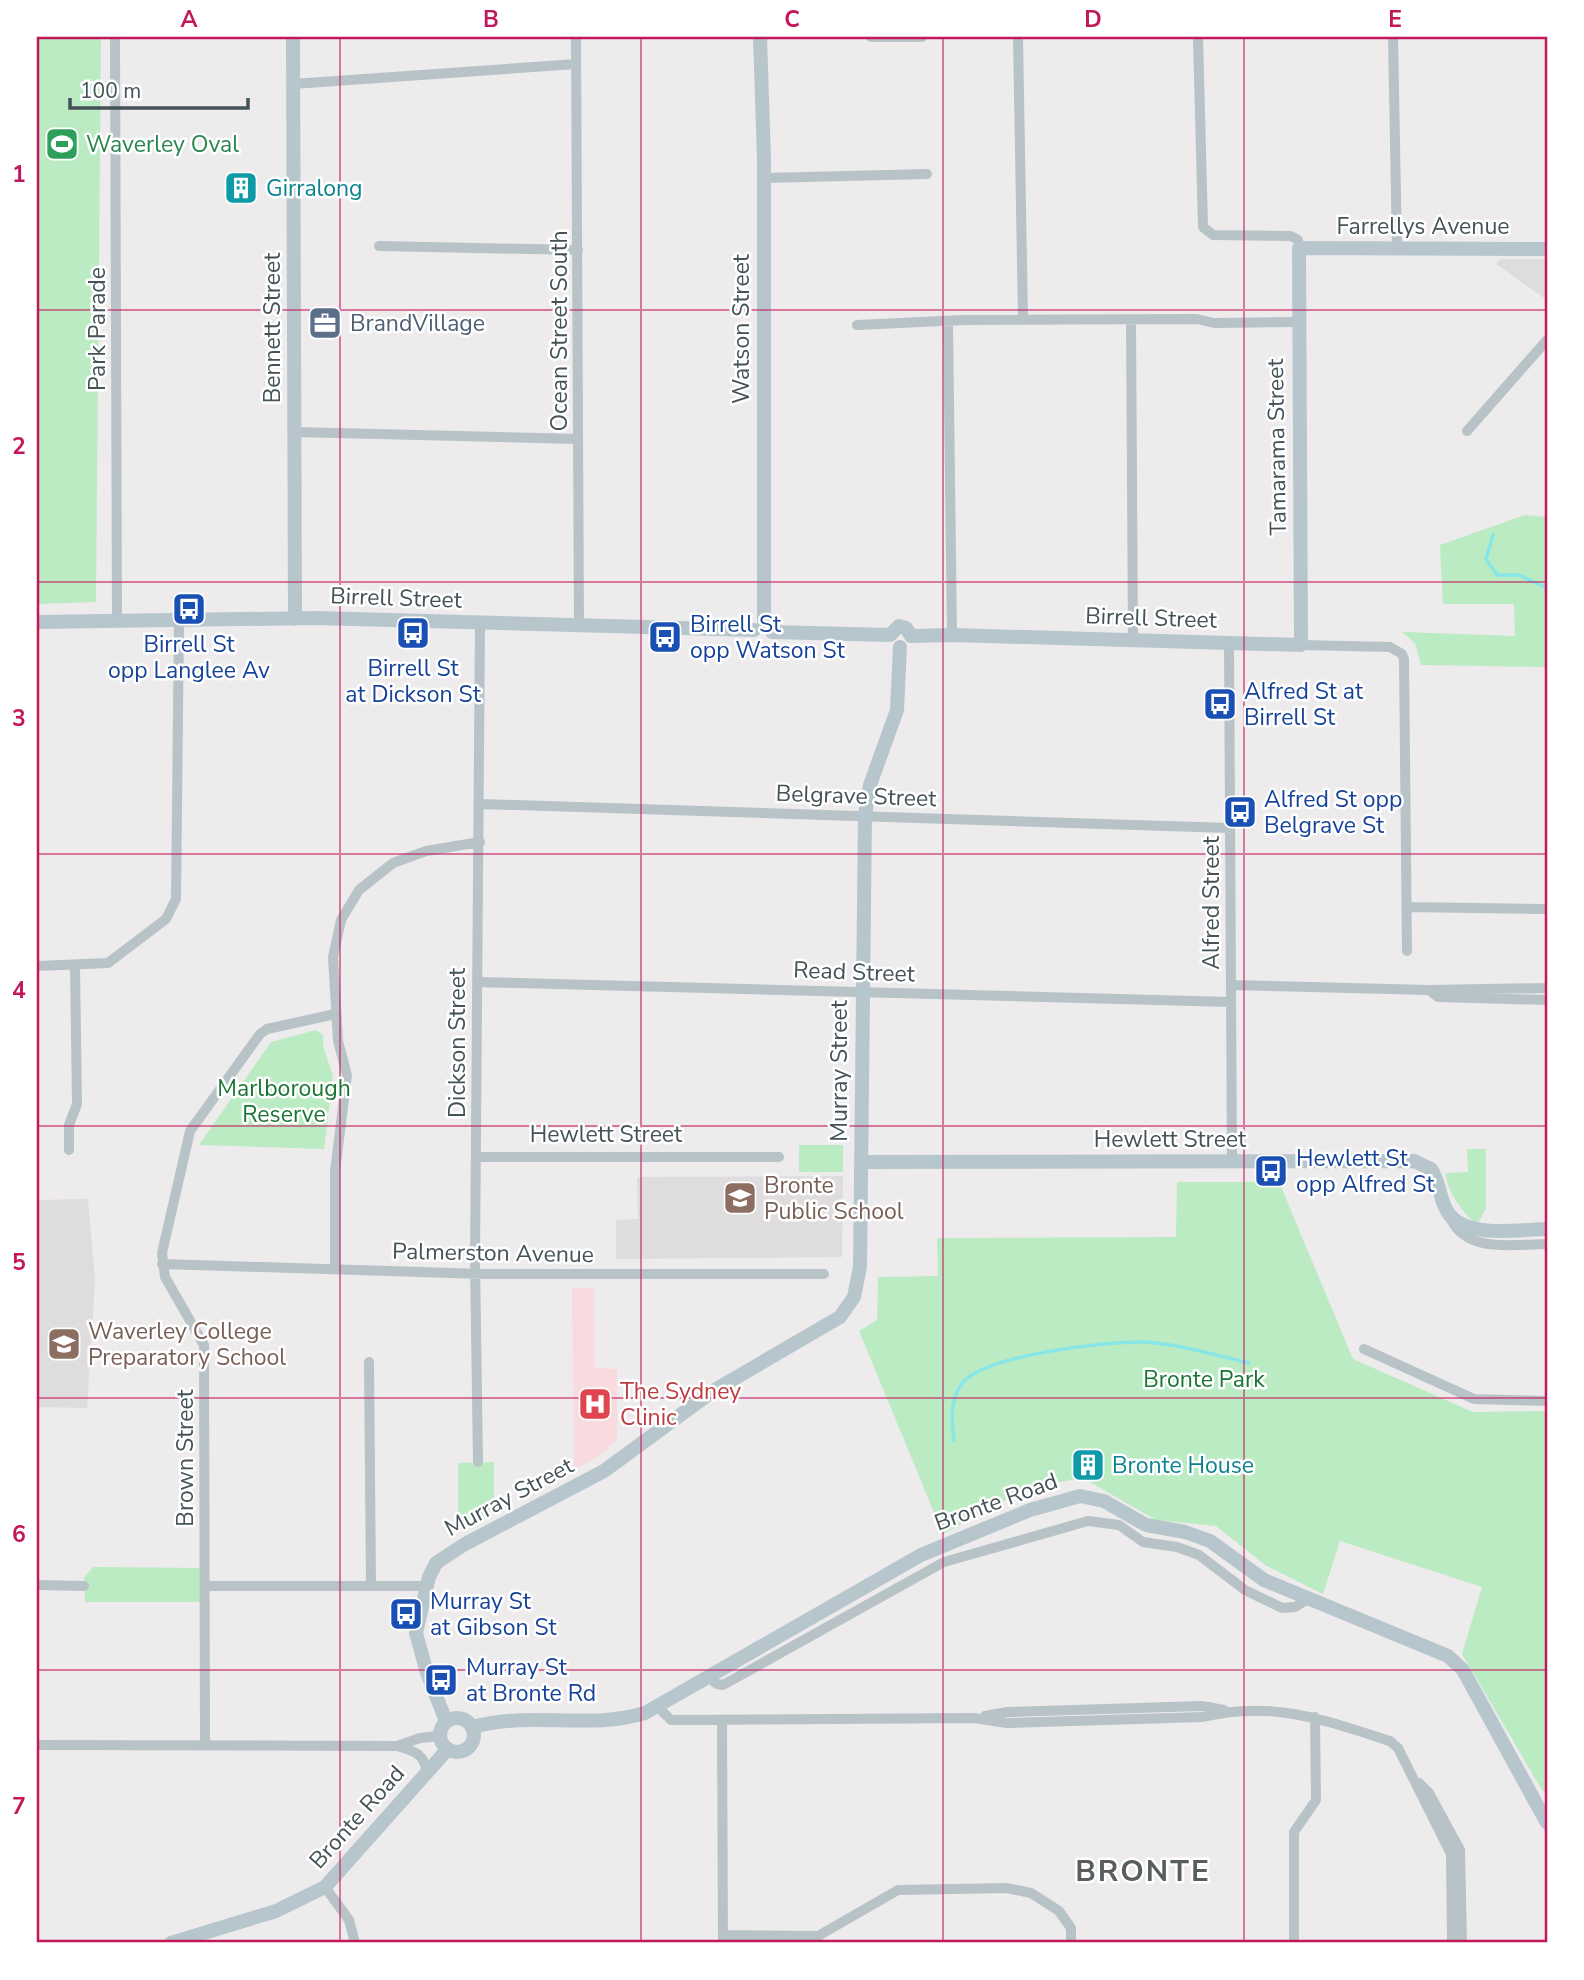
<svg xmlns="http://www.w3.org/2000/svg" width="1584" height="1980" font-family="'Nunito Sans',sans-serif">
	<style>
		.education { fill: #dfdcdd }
		.medical { fill: #f9dade }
		.green { fill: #baebc3 }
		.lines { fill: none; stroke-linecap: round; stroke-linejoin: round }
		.stream { stroke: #89e6e6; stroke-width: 3.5 }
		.street { stroke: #b7c3c7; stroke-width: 10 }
		.secondary { stroke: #b7c6cc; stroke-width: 14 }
		.grid { fill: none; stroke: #c2185b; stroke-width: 2; stroke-opacity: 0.55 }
		.labels { text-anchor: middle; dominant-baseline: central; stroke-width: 5; stroke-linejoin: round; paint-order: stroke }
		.leisure-label { font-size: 23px; fill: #27864d; stroke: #fff; text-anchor: start }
		.culture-label { font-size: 23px; fill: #0d838f; stroke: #fff; text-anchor: start }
		.street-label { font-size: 23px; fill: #455257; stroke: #fff }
		.service-label { font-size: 23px; fill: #4e5e75; stroke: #fff; text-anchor: start }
		.transit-label { font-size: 23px; fill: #164399; stroke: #fff; text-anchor: start }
		.park-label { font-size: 23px; fill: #1a7434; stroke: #fff }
		.education-label { font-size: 23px; fill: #785e54; stroke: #fff; text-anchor: start }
		.health-label { font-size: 23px; fill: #be3a42; stroke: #fff; text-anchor: start }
		.district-label { font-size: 30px; font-weight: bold; letter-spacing: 2px; fill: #585d60; stroke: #fff }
		.neatline { fill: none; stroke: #c2185b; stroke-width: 2.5 }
		.grid-label { font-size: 23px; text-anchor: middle; font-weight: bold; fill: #c2185b }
	</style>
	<rect width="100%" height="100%" fill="#eeebec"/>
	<path class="education" d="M1500,259H1547V300L1496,264Z
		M843,1176L842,1257L616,1259V1220L638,1219L637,1177Z
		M88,1199L95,1280L87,1408L37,1407V1200Z"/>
	<path class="medical" d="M572,1288H594L595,1368L617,1369V1440L597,1457L574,1470Z"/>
	<path class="green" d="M37,37H101L96,602L37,604Z
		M1525,515L1547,517V667L1421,665L1415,643L1402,632L1515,636L1514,604H1443L1440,545Z
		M316,1030L323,1035V1046L333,1076L324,1149L199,1145L271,1042Z
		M799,1145H843V1172H799Z
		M1467,1149H1486V1208L1477,1225C1461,1210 1449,1195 1445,1173L1468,1172Z
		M1177,1182H1279L1353,1359L1473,1412L1547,1411V1793L1542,1790L1462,1654L1482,1587L1340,1541L1323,1594L1265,1565L1216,1526L1156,1520L1083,1478L1030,1487L943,1534L859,1331L877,1320L878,1277L938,1276L937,1238L1176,1237Z
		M494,1462V1510L458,1529V1463Z
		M93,1567L205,1568V1602H85L84,1578Z"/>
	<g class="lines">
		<path class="stream" d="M1493,535L1486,559L1497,575H1519L1547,588
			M954,1441C952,1421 949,1403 961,1385C980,1355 1109,1341 1144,1342C1179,1344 1215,1355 1249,1363"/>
		<path class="street" d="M115,37L117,621
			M576,37L579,626
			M871,37H922
			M1018,37L1023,320
			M1198,37L1203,227L1213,235L1291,236L1298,240L1299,248
			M1393,37L1397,248
			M293,84L576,64
			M764,178L927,174
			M379,246L578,250
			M1131,320L1133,641
			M948,323L952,635
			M857,325L964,320L1197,319L1214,323L1299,322
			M1467,431L1547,340
			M295,432L578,439
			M1229,643L1232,1162
			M1301,645L1390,647L1402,654L1404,659L1407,951
			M481,804L1230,828
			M1407,907L1547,909
			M37,966L108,963L166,919L176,899L179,620
			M477,982L1231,1002
			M1231,985L1429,990L1547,988
			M1429,990L1438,997L1547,1000
			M69,1150V1125L77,1104L75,966
			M476,1157H779
			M1451,1219C1467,1254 1514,1244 1547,1244
			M162,1264L483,1274H824
			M335,1268V1171L347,1075L338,1041L333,957L341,920L359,890L393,863L426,851L480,842
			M1364,1349L1474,1399L1547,1401
			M369,1362L371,1586
			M478,1462L475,1261L480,624
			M37,1585L84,1586
			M205,1586H427
			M708,1677L717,1684L723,1685L944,1562L1088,1521L1119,1525L1143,1542L1177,1547L1199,1555L1245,1590L1282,1608L1295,1607L1306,1600
			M657,1706L671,1720L974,1718L1007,1723L1203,1717C1273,1700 1324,1720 1390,1741L1398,1748L1451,1854L1452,1943
			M985,1716L1007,1712L1202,1706L1224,1710
			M722,1722L723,1943
			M37,1745L397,1746L420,1738L439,1736
			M205,1745L204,1345L165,1277L162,1253L190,1131L260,1034L267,1029L335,1014
			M397,1746C415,1751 425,1754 427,1774
			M1419,1783L1429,1793L1460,1850L1462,1943
			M325,1887L349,1920L355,1943
			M723,1935L818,1936L898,1890L1007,1888L1031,1893L1059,1911L1071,1928V1943
			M1294,1943V1832L1316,1800L1315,1717"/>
		<path class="secondary" d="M293,37L295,619
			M760,37L764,159V621
			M37,622L316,618L754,630
			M772,632L890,635
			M890,635L899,626L906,628L911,636
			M911,636L952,635L1301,645L1299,248L1547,249
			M861,1162L1414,1161L1431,1169C1440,1182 1439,1198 1447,1211C1463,1240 1520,1229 1547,1229
			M440 1735a17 17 0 1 1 34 0a17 17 0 1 1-34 0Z
			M446,1721L427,1673L416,1633L429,1577L436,1563L465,1544L604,1471L713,1391L840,1317L854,1297L860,1267L865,815L870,785L897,710L900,647
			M473,1727C528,1711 589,1730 645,1713L921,1555L1030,1510L1080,1496L1104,1501L1146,1525L1185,1532L1210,1541L1264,1580L1448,1656L1463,1670L1547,1823
			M171,1943L276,1911L325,1887L447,1750"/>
	</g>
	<path class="grid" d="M340,37V1943M641,37V1943M943,37V1943M1244,37V1943M37,310H1547M37,582H1547M37,854H1547M37,1126H1547M37,1398H1547M37,1670H1547"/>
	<defs>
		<symbol id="stadium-square" viewBox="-11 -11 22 22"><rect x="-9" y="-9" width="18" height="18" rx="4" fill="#2e9e5b" stroke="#fff"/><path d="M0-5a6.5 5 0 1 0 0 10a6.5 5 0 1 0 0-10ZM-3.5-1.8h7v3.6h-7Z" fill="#fff"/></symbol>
		<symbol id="building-square" viewBox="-11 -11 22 22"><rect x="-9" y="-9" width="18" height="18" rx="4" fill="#0f9aa8" stroke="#fff"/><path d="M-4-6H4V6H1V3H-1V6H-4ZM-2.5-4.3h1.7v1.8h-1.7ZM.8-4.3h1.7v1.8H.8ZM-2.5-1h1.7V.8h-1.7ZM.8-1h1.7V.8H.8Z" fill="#fff"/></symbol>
		<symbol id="office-square" viewBox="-11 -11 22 22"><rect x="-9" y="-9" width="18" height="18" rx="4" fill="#5c6f8a" stroke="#fff"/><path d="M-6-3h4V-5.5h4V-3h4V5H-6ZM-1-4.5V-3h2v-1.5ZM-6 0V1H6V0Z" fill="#fff"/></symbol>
		<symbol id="bus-square" viewBox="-11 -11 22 22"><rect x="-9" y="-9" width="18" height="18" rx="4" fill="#1a4fb4" stroke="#fff"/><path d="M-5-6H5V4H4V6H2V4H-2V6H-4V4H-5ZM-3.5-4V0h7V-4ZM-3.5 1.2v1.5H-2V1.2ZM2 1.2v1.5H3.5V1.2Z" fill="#fff"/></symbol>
		<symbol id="school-square" viewBox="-11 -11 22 22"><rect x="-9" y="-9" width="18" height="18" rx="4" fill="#8d6e63" stroke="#fff"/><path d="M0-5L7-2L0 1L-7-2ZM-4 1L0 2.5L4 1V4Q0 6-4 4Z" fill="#fff"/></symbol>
		<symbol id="hospital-square" viewBox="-11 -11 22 22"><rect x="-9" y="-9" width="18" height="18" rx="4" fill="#e0444e" stroke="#fff"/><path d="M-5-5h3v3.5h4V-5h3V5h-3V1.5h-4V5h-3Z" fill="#fff"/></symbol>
	</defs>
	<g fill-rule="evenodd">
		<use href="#stadium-square" x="43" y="125" width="38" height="38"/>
		<use href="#building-square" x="222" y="169" width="38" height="38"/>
		<use href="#office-square" x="306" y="304" width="38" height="38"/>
		<use href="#bus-square" x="170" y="590" width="38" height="38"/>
		<use href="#bus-square" x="394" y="614" width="38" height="38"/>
		<use href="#bus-square" x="646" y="618" width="38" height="38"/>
		<use href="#bus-square" x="1201" y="685" width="38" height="38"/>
		<use href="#bus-square" x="1221" y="793" width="38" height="38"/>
		<use href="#bus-square" x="1252" y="1152" width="38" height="38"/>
		<use href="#school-square" x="721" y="1179" width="38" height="38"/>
		<use href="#school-square" x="45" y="1325" width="38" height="38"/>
		<use href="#hospital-square" x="576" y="1385" width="38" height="38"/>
		<use href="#building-square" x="1069" y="1446" width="38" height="38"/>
		<use href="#bus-square" x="387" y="1595" width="38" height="38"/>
		<use href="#bus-square" x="422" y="1661" width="38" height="38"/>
	</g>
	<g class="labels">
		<g class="leisure-label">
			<text x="86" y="144">Waverley Oval</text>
		</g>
		<g class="culture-label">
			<text x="266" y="188">Girralong</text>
			<text x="1112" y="1465">Bronte House</text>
		</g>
		<g class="street-label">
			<text x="1423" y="226">Farrellys Avenue</text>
			<text transform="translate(272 328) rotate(-90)">Bennett Street</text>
			<text transform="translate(97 329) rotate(-90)">Park Parade</text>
			<text transform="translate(741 329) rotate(-90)">Watson Street</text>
			<text transform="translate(559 331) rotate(-90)">Ocean Street South</text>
			<text transform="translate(1277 447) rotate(-91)">Tamarama Street</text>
			<text transform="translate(396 598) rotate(2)">Birrell Street</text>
			<text transform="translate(1151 618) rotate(2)">Birrell Street</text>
			<text transform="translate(856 796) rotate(2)">Belgrave Street</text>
			<text transform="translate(1211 903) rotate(-90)">Alfred Street</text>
			<text transform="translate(854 972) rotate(2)">Read Street</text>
			<text transform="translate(457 1043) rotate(-90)">Dickson Street</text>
			<text transform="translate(839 1071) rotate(-90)">Murray Street</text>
			<text x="606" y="1134">Hewlett Street</text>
			<text x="1170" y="1139">Hewlett Street</text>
			<text transform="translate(493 1253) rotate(1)">Palmerston Avenue</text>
			<text transform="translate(185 1458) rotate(-90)">Brown Street</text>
			<text transform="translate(509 1497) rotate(-28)">Murray Street</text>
			<text transform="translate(996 1502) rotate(-20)">Bronte Road</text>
			<text transform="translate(357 1817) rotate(-48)">Bronte Road</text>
		</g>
		<g class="service-label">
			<text x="350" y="323">BrandVillage</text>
		</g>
		<g class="transit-label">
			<text x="690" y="624">Birrell St<tspan x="690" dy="26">opp Watson St</tspan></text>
			<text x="189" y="644" text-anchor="middle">Birrell St<tspan x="189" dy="26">opp Langlee Av</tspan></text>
			<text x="413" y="668" text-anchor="middle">Birrell St<tspan x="413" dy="26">at Dickson St</tspan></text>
			<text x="1244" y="691">Alfred St at<tspan x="1244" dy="26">Birrell St</tspan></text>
			<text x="1264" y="799">Alfred St opp<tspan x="1264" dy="26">Belgrave St</tspan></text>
			<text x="1296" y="1158">Hewlett St<tspan x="1296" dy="26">opp Alfred St</tspan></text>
			<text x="430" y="1601">Murray St<tspan x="430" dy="26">at Gibson St</tspan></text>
			<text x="466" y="1667">Murray St<tspan x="466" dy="26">at Bronte Rd</tspan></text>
		</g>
		<g class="park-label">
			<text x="284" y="1088">Marlborough<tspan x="284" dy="26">Reserve</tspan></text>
			<text x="1204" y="1379">Bronte Park</text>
		</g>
		<g class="education-label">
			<text x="764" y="1185">Bronte<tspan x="764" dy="26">Public School</tspan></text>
			<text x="88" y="1331">Waverley College<tspan x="88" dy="26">Preparatory School</tspan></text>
		</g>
		<g class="health-label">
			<text x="620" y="1391">The Sydney<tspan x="620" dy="26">Clinic</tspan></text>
		</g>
		<g class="district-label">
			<text x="1143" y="1871">BRONTE</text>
		</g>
	</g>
	<rect width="1584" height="1980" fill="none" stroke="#ffffff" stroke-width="77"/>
	<path d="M70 98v10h178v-10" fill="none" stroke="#455257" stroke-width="3.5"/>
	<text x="80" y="98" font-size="21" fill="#455257" stroke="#ffffff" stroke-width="5" paint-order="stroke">100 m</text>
	<rect x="38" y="38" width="1508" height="1903" class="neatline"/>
	<g class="grid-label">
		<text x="189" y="27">A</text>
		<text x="491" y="27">B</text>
		<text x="792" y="27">C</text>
		<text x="1093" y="27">D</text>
		<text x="1395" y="27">E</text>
		<text x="19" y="182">1</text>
		<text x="19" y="454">2</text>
		<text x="19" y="726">3</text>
		<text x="19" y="998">4</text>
		<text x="19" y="1270">5</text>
		<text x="19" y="1542">6</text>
		<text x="19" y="1814">7</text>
	</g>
</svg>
